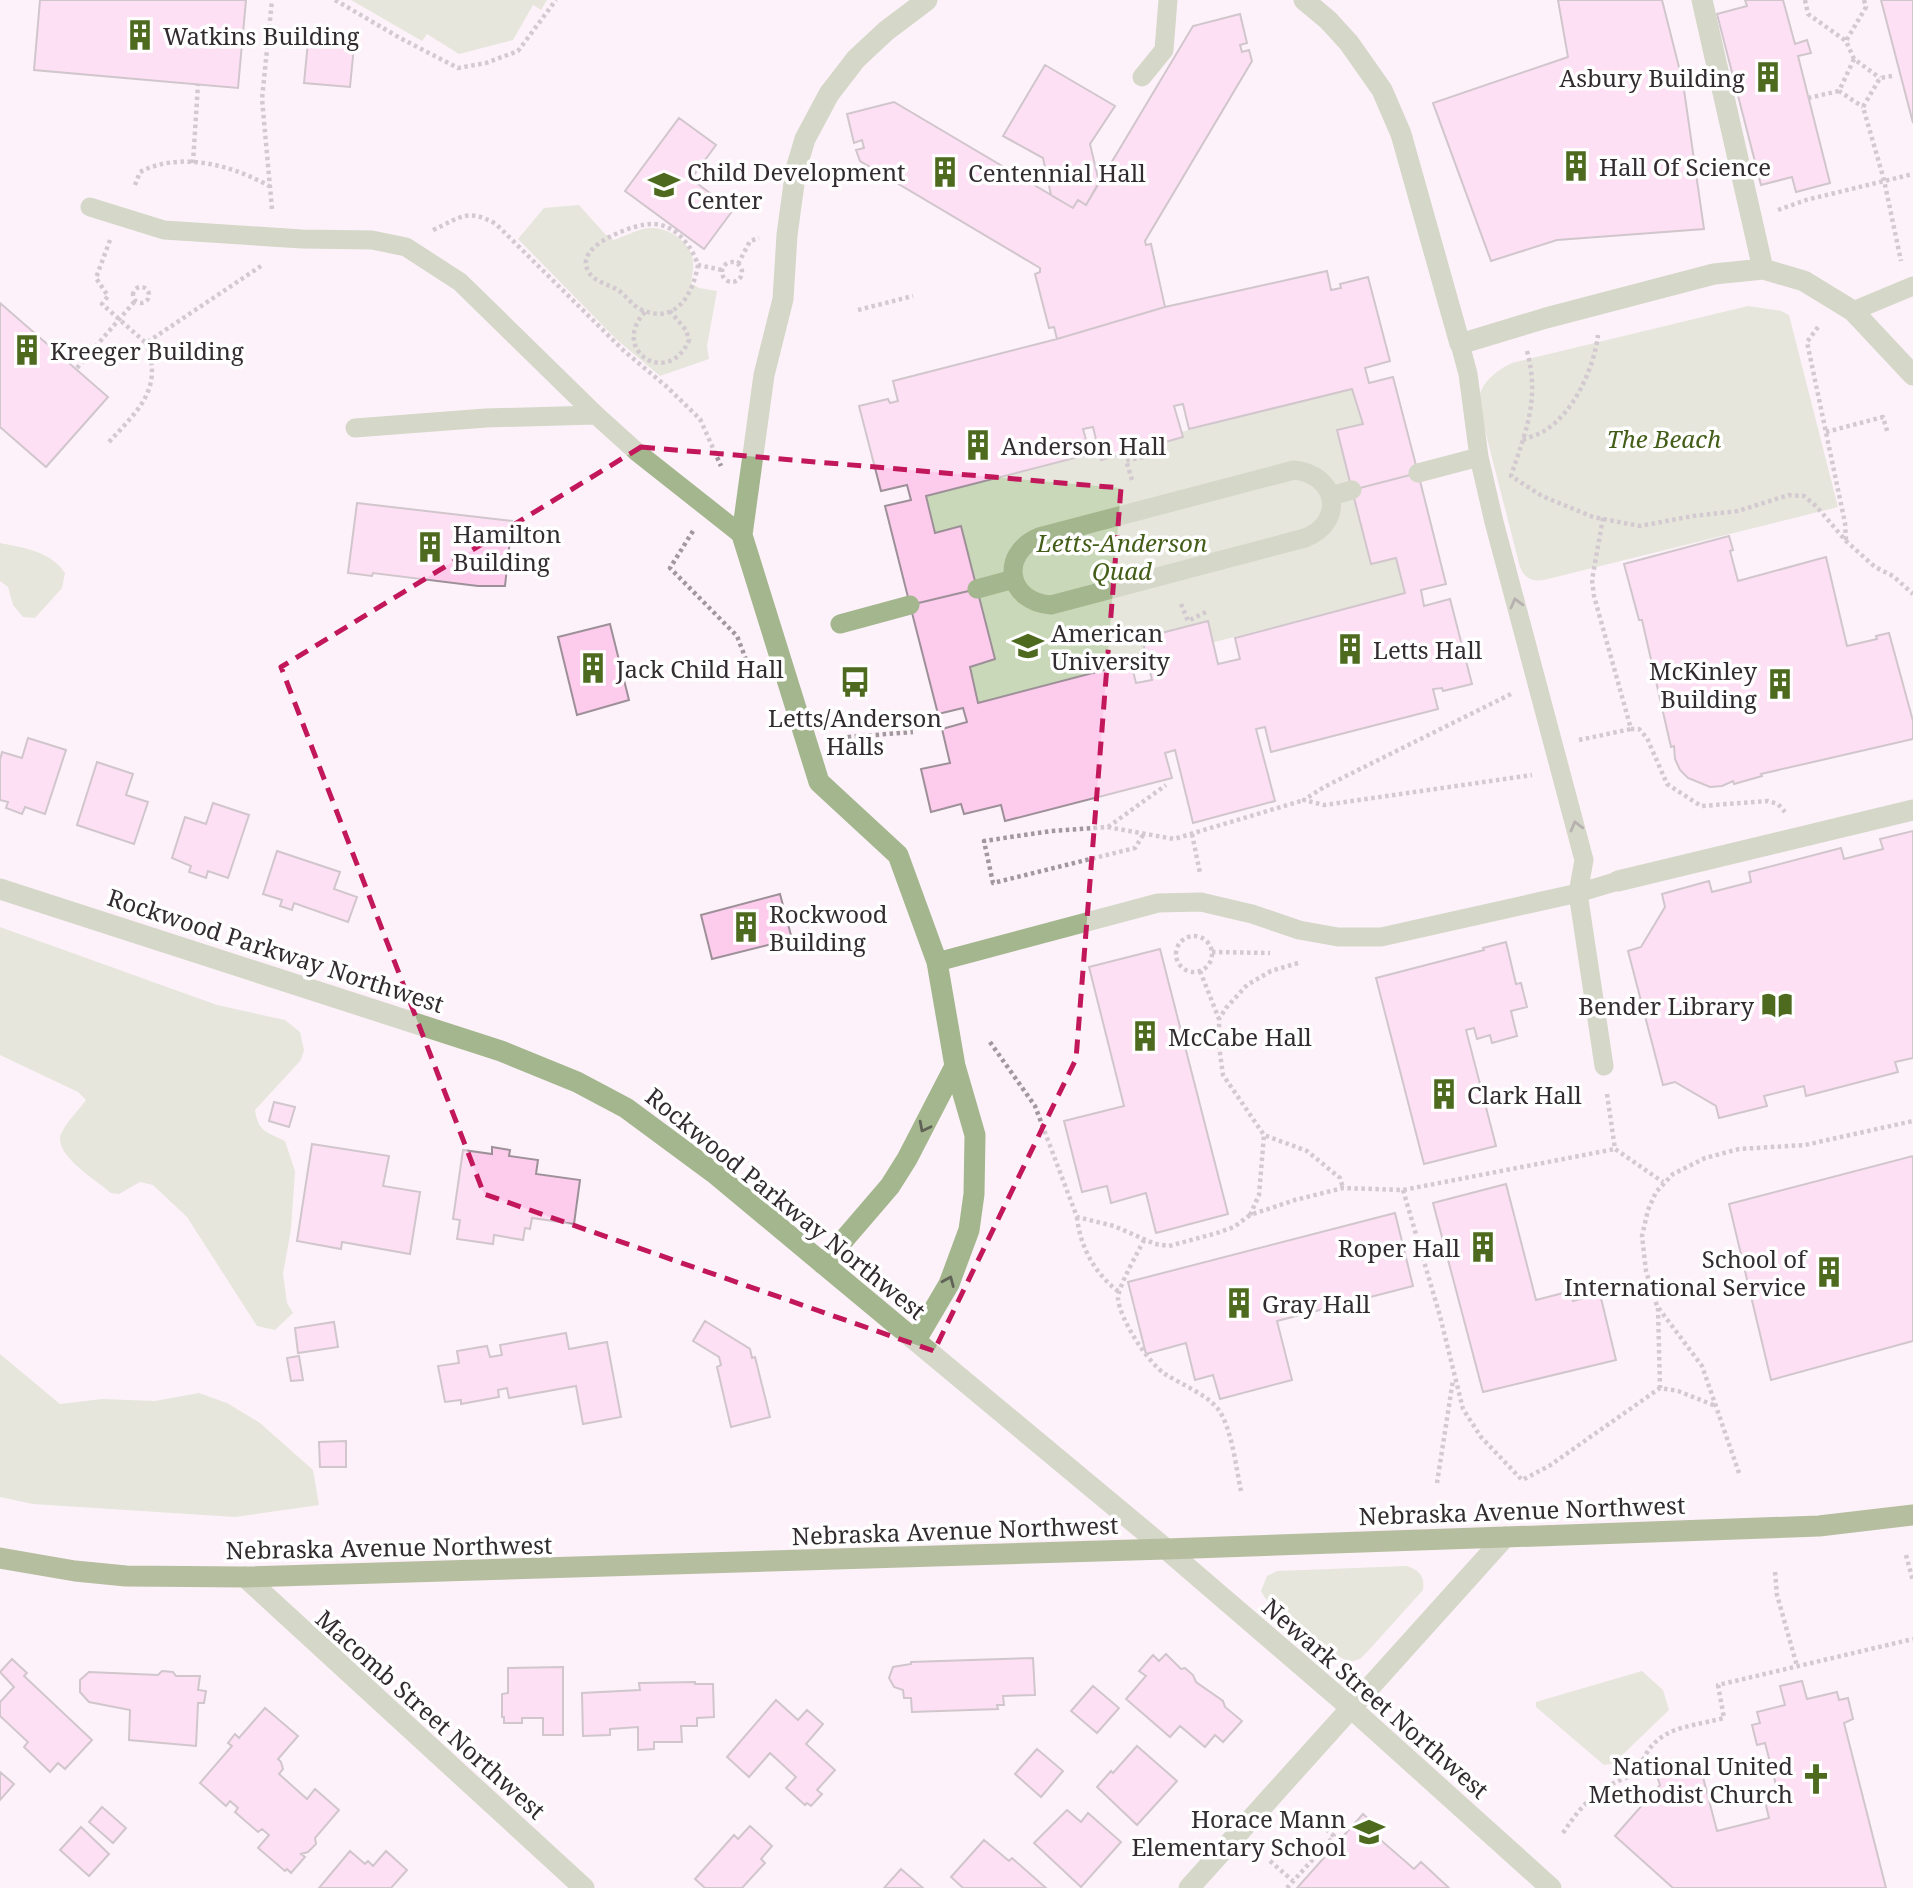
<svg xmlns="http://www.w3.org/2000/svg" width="1913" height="1888" font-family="'Noto Serif',serif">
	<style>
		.green { fill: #c9d8b8 }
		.building { fill: #fdcbec; stroke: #9d9098; stroke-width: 2 }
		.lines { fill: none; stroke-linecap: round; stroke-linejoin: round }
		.path { stroke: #a0989d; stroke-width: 4.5; stroke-dasharray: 3.5 3.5; stroke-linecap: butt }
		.lane { stroke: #a4b68e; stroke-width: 19 }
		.street { stroke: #a4b68e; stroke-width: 21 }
		.primary { stroke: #607f33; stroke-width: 21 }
		.oneway { stroke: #606356 }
		.marked { fill: none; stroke: #c2185b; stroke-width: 5; stroke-dasharray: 14 9; stroke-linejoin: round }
		.labels { text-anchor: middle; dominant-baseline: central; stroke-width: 7; stroke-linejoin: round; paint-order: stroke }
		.poi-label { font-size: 24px; fill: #322c30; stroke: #fff; text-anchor: start }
		.park-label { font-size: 24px; font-style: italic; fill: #445e19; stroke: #fff }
		.street-label { font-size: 24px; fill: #322c30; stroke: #fff }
	</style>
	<rect width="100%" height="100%" fill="#fdf2f9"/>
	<path class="green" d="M351,0H547L541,10L533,5L513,40L459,54L427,34L422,41Z
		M579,205L605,234L614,240C626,236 639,228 652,228C670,228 691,243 693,261C694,268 692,276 691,283L699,288L717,291L707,346L709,359L660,376L616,339L518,239L544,208Z
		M1748,306L1781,311L1789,315L1838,507L1544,580C1532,582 1524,578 1520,567L1479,407C1476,386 1495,371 1512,363Z
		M1352,389L1363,424L1338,430L1370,563L1396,558L1405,593L978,703L970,667L995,659L961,526L935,533L926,496Z
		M0,543C25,548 50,551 65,573L62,588L35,618L23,617L13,605L8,587L0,581Z
		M0,927L217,1005L285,1020L300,1032L304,1050L301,1060L255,1110C258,1132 267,1132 285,1141L295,1171L291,1229L283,1274L287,1303L293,1313L275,1330L257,1326L187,1217L153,1185L140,1182L119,1194L111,1193C96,1180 50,1153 62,1132C68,1120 79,1110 86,1100L78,1092L0,1055Z
		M0,1354L60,1404L102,1399L155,1401L199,1393L227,1403L260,1423L313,1470L319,1505L235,1517L33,1504L0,1497Z
		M1407,1566C1419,1570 1425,1576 1423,1590L1368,1651L1360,1659L1350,1662L1328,1651L1265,1598L1261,1591L1267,1576L1277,1571Z
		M1642,1671L1663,1690L1669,1710L1614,1763L1604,1765L1536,1707V1702Z"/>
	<path class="building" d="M40,0H246L238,88L34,70Z
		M1558,0H1662L1683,83L1704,229L1557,240L1491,261L1433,103L1568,57Z
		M1745,0H1783L1795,44L1807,40L1811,53L1798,56L1830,183L1796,192L1792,177L1761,185L1717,14L1747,6Z
		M1881,0H1913V123Z
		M1240,14L1247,43L1240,45L1242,52L1249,50L1252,61L1145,241L1146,245L1151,244L1165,307L1057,339L1054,327L1049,328L1035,274L1040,272V268L860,161L856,150L864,148L862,140L854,143L847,114L894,102L1073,208L1078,200L1086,205L1193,26Z
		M308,42L354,46L350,87L304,83Z
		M1045,65L1115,106L1090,144L1099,182L1086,205L1078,200L1073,208L1051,195L1043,158L1003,136Z
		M679,118L716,145L691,179L733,210L704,249L625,191Z
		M1327,271L1331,290L1341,288L1340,284L1368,277L1390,361L1365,368L1369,383L1393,377L1418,473L1352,490L1337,430L1363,424L1352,389L1189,429L1183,404L1174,406L1183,437L1101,460L1093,427L1083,429L1090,454L926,496L935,533L961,526L977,589L910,605L885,506L911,500L907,485L881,491L859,406L888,399L890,403L898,401L893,381L1057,339L1165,307Z
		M0,303L108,397L46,467L0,427Z
		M1418,473L1446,584L1421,590L1424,606L1450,599L1472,684L1443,691L1442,688L1433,689L1438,709L1271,752L1265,727L1256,729L1275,801L1193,823L1175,750L1165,753L1172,778L1005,821L1001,805L964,814L961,804L931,812L921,769L950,763L942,729L967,722L963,708L938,714L910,605L977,589L995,659L970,667L978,703L1131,663L1136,683L1152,680L1142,638L1208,621L1218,664L1240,659L1235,638L1405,593L1396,558L1371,564L1352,490Z
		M357,503L512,521L505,586H478L373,573L372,576L348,573Z
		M1729,536L1733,550L1730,551L1738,581L1826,557L1847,646L1877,639L1876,636L1889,633L1913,721V739L1761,774L1762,776L1734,784L1733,781L1722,786L1710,787L1688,778L1680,770L1675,759L1674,746L1671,747L1642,620H1639L1624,564Z
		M610,624L629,700L577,715L558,637Z
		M28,738L66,750L45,814L25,807L22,814L6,808L8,802L0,800V760L2,752L22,758Z
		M97,762L133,774L126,795L148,802L134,844L77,825Z
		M213,803L249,815L228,878L208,871L206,878L189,872L191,866L172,858L185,817L206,824Z
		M1913,831V1058L1895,1062L1898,1072L1806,1096L1804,1086L1764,1096L1767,1106L1719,1118L1716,1106L1675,1082L1663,1085L1628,951L1641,947L1665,907L1662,894L1709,881L1712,892L1751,882L1749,872L1841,848L1844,859L1883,849L1880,839Z
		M277,851L340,872L334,889L357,897L348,922L294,903L292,910L280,906L282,900L263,894Z
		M780,894L792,939L712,959L701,915Z
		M1506,942L1516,984L1521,983L1527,1007L1511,1011L1517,1036L1492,1043L1490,1035L1477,1039L1474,1028L1466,1030L1496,1146L1424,1164L1376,978L1484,950L1483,948Z
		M1160,949L1228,1214L1156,1233L1146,1193L1111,1203L1107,1186L1082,1192L1064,1121L1124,1106L1089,967Z
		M274,1102L295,1107L289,1127L269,1121Z
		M312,1144L389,1156L383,1186L420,1192L410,1254L342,1242L341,1249L297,1241Z
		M492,1147L510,1150L509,1156L538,1160L536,1174L580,1180L574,1224L532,1218L530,1229L525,1228L523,1240L494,1235L493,1244L457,1239L460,1220L453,1219L463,1150L492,1154Z
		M1913,1156V1341L1771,1380L1729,1204Z
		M1913,1156V1341L1771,1380L1729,1204Z
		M1506,1184L1536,1300L1571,1291L1573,1301L1600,1294L1616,1360L1483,1392L1433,1203Z
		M1395,1213L1413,1286L1277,1321L1292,1380L1220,1399L1213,1375L1195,1380L1186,1343L1146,1354L1128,1282Z
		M705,1321L750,1349L752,1358L755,1357L770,1417L731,1427L717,1367L721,1365L719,1357L693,1341Z
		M334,1322L338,1347L298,1353L295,1328Z
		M566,1333L569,1349L607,1342L621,1417L583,1424L576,1386L509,1398L507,1388L498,1390L499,1397L461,1404V1400L445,1402L438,1366L459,1363L457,1351L487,1346L490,1357L502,1355L500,1345Z
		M299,1356L303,1380L291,1381L287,1358Z
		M346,1441V1467H320L319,1442Z
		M1166,1654L1181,1669L1185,1668L1193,1675L1196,1682L1223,1701L1225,1707L1242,1721L1223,1742L1215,1735L1205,1747L1180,1726L1170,1737L1126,1699L1146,1676L1139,1671L1153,1655L1159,1661Z
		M1033,1658L1035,1695L1003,1696L1004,1705H997L998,1709L912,1712L911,1698H904L903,1690L894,1687L889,1678L893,1667L911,1664V1662Z
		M12,1659L27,1673L24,1676L92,1740L65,1769L58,1763L50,1772L24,1747L28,1742L0,1716V1702L14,1687L0,1672Z
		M563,1667V1735H543V1718H522V1723H504V1717H502V1694L508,1693V1668Z
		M162,1671L173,1672L176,1676H200L198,1690L206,1691L204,1703H198L196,1746L129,1740L130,1710L89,1702L80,1692V1680L89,1672L158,1675Z
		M1802,1681L1807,1699L1837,1692L1839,1700L1848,1698L1853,1719L1844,1723L1886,1888H1673L1615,1836L1660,1785L1656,1773L1699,1762L1717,1831L1769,1818L1763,1793L1777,1789L1765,1743L1757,1745L1752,1725L1760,1723L1757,1712L1785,1705L1780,1686Z
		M695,1682V1684H713L714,1717L697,1718V1726H681L682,1742H654V1749L638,1750V1727L610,1729V1735L583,1736L582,1693L640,1690L639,1683Z
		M1093,1686L1119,1708L1097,1733L1071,1711Z
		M776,1700L798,1720L807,1710L823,1724L806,1744L835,1770L817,1790L822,1794L811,1806L807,1803L805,1805L786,1788L796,1777L770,1753L749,1777L727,1757Z
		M265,1708L298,1736L278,1759L281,1762L283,1769L279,1774L307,1799L315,1789L339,1810L315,1838L316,1844L308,1852L301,1854L305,1857L291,1873L287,1869L285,1871L258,1848L269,1835L262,1829L258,1832L235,1812L238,1808L230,1801L226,1806L200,1783L232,1746L228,1743L235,1734L239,1738Z
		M1137,1746L1177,1781L1137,1825L1097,1787L1111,1771L1113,1773Z
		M1037,1749L1063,1771L1041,1797L1015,1774Z
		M0,1772L14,1784L0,1800Z
		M102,1807L126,1828L113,1843L89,1822Z
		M1067,1810L1081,1822L1088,1813L1121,1842L1081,1887L1034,1843Z
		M1363,1814L1381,1830L1376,1836L1414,1869L1421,1862L1449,1888H1297Z
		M750,1826L772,1846L761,1859L765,1863L742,1888H705L695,1879L734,1835L738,1839Z
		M81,1827L109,1854L89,1876L60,1850Z
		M984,1840L1009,1861L1012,1858L1046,1888H963L951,1877Z
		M350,1851L365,1864L368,1861L373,1866L386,1851L407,1870L391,1888H319Z
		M901,1869L923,1888H884Z"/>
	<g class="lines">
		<path class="path" d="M335,0L400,38L458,68L486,63L518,51L556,0
			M1805,0L1808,14L1846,41
			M1864,0L1866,7L1846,41L1854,59L1880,78
			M1854,59L1839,91L1863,107
			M1892,76L1880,78L1863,107L1884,180L1901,261
			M1808,98L1839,91
			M193,163L198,84
			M135,185L140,172C180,151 232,165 269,186
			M272,209L262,99L272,0
			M1778,210L1806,200L1913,174
			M433,230C461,217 468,208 496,224L623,350L666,386L700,419L721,466
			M110,240L96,278L108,296L102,304L146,343L261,266
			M722 272a10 10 0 1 1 20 0a10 10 0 1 1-20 0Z
			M738,264L750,241L759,238
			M698,265C693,293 677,325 642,310C632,306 627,296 618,290C606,283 589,281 586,265C582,243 636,223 653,224C675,224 692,246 698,265L722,270
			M133 295a8 8 0 1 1 16 0a8 8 0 1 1-16 0Z
			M858,310L913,296
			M645,312C609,351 669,388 689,340L686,330L670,311
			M1818,327L1807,342L1845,523L1846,540
			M1527,351C1540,400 1526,430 1511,476L1542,496L1593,517L1640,526L1693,516L1738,511L1789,495L1804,496L1816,506L1846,541L1875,567L1893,576L1913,594
			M77,368L135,301
			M1826,432L1883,417L1888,434
			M1523,440C1529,437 1538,435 1544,431C1574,413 1594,368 1598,335
			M109,442C138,410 164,389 146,343
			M1132,480L1126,460L1166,454
			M1603,518L1592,580L1594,596L1631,729H1639L1647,738L1667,784L1701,806L1768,801L1778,804L1785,812
			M693,531L670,568L737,636L752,675
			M1181,604L1188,621L1206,612
			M1511,694L1324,787L1304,800L1324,805L1532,775
			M834,740L849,737L913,732
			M1579,740L1631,729
			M1108,827L1166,785
			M1192,834L1200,873
			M1143,835L1135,848L993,883L984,841L1051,831L1107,827L1174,839L1304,800
			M1176 954a18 18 0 1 1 36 0a18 18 0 1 1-36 0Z
			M1212,952L1270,953
			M1298,963L1271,971L1247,985L1226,1008L1219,1019V1046L1223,1075L1264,1135L1307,1151L1340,1178L1343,1188
			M1200,971L1219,1019
			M990,1042L1035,1106L1077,1217L1114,1226L1155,1244L1169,1246L1217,1233L1234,1227L1250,1215L1295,1200L1343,1188L1403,1190L1615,1149
			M1607,1094L1615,1149L1663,1182
			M1403,1190L1440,1316L1463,1409L1481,1437L1522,1480L1549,1466L1660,1388L1678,1391L1716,1406
			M1250,1215L1259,1195L1264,1135
			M1077,1217C1080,1247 1095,1274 1119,1292
			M1144,1240C1138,1252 1118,1287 1118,1298C1119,1318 1148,1363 1165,1374C1182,1385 1205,1393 1218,1409C1232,1428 1236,1468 1241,1491
			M1658,1308L1660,1388
			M1739,1473L1702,1366L1657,1306L1646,1271L1642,1236L1648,1210L1656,1192L1673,1174L1705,1158L1739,1149L1805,1145L1913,1121
			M1437,1483L1453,1380
			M1906,1555L1913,1581
			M1775,1572L1777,1595L1797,1666
			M1563,1833C1583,1802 1601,1785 1637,1774C1653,1726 1681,1729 1724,1718L1718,1685L1913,1639
			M1270,1861L1293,1881
			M1287,1888L1334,1836L1311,1816"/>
		<path class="lane" d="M1142,77L1164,50L1168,0
			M90,207L164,230L302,239L372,240L406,247L460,282L596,415L637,452L742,535
			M1853,311L1913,286
			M1460,344L1468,374L1479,457L1494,522L1584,860L1578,893L1604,1066
			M355,428L486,418L596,415
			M1294,470C1337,474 1346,522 1305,538L1051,605C1007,602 999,554 1039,537Z
			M1418,473L1479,457
			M1331,496L1352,490
			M977,589L1014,579
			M840,624L910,605
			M937,962L1158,903L1201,902L1252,914L1299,930L1338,937H1381L1578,893L1618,881"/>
		<path class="street" d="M1304,0L1328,20L1349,43L1382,90L1401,134L1460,344L1546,318L1714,274L1763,269L1804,281L1853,311L1913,375
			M1702,0L1763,269
			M1618,881L1913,810
			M0,889L501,1051L577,1082L626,1108L714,1173L1166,1549L1351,1708L1551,1888
			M823,1264L890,1186L907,1159L955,1066
			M916,1340L949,1284L969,1230L974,1194L975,1135L955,1066L937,962L898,855L819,782L742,535L764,375L783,299L787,235L796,169L805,139L829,94L856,59L886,31L927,0
			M245,1577L584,1888
			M1189,1888L1505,1537"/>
		<path class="primary" d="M0,1558L75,1571L126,1576L245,1577L1166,1549L1819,1526L1913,1515"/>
	</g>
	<defs><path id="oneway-chevron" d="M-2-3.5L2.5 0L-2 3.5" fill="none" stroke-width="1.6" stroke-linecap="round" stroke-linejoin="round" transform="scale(1.75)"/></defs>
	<g class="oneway">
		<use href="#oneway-chevron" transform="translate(1516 603) rotate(-105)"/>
		<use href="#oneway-chevron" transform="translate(1576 826) rotate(-105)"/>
		<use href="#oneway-chevron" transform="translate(924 1127) rotate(117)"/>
		<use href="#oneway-chevron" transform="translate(949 1281) rotate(-67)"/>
	</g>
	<path d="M0 0H1913V1888H0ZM641,447L1121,488L1076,1059L934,1351L484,1194L281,667Z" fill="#fdf2f9" fill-opacity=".55" fill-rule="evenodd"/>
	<path class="marked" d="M641,447L1121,488L1076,1059L934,1351L484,1194L281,667Z"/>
	<defs>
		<symbol id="building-bare" viewBox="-9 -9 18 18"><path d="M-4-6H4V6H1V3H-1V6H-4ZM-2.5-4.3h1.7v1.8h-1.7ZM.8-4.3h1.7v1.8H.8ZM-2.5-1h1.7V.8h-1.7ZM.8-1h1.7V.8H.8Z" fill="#4d6a1f" stroke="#fff" stroke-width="2.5" paint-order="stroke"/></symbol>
		<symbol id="school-bare" viewBox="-9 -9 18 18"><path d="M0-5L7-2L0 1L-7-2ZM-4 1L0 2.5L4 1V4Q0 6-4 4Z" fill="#4d6a1f" stroke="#fff" stroke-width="2.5" paint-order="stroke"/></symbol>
		<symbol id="university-bare" viewBox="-9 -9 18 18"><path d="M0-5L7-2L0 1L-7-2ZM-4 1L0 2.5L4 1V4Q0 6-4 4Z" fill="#4d6a1f" stroke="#fff" stroke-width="2.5" paint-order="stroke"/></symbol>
		<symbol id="bus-bare" viewBox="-9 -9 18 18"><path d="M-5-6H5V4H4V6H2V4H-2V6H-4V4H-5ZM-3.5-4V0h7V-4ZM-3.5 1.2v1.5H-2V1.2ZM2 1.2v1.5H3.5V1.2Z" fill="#4d6a1f" stroke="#fff" stroke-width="2.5" paint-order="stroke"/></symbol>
		<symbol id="library-bare" viewBox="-9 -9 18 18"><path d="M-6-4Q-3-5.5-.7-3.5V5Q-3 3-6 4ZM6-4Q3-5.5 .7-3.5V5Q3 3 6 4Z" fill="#4d6a1f" stroke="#fff" stroke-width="2.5" paint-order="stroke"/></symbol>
		<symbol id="church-bare" viewBox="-9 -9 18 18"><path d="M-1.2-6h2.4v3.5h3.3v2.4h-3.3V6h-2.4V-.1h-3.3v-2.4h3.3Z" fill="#4d6a1f" stroke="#fff" stroke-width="2.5" paint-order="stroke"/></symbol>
	</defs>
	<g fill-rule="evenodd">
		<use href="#building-bare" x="118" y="13" width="44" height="44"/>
		<use href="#building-bare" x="1746" y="55" width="44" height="44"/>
		<use href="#building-bare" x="1554" y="144" width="44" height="44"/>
		<use href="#building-bare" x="923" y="150" width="44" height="44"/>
		<use href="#school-bare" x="642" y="163" width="44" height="44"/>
		<use href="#building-bare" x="5" y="328" width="44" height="44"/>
		<use href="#building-bare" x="956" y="423" width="44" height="44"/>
		<use href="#building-bare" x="408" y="525" width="44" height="44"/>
		<use href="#university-bare" x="1006" y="624" width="44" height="44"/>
		<use href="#building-bare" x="1328" y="627" width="44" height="44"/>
		<use href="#building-bare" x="571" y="646" width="44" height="44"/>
		<use href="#bus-bare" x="833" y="660" width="44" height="44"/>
		<use href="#building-bare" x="1758" y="662" width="44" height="44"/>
		<use href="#building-bare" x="724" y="905" width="44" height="44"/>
		<use href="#library-bare" x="1755" y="983" width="44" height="44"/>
		<use href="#building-bare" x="1123" y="1014" width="44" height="44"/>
		<use href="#building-bare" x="1422" y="1072" width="44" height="44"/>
		<use href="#building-bare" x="1461" y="1225" width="44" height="44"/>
		<use href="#building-bare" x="1807" y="1250" width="44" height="44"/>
		<use href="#building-bare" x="1217" y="1281" width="44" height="44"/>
		<use href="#church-bare" x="1794" y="1757" width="44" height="44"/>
		<use href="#school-bare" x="1347" y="1810" width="44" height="44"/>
	</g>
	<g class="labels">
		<g class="poi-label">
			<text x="163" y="35">Watkins Building</text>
			<text x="1745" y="77" text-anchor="end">Asbury Building</text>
			<text x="1599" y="166">Hall Of Science</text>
			<text x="687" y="171">Child Development<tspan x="687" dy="28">Center</tspan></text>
			<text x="968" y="172">Centennial Hall</text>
			<text x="50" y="350">Kreeger Building</text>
			<text x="1001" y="445">Anderson Hall</text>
			<text x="453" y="533">Hamilton<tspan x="453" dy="28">Building</tspan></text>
			<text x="1051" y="632">American<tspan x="1051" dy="28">University</tspan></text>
			<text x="1373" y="649">Letts Hall</text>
			<text x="616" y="668">Jack Child Hall</text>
			<text x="1757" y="670" text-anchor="end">McKinley<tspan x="1757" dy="28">Building</tspan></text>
			<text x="855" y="717" text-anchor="middle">Letts/Anderson<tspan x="855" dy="28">Halls</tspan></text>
			<text x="769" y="913">Rockwood<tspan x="769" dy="28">Building</tspan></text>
			<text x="1754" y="1005" text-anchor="end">Bender Library</text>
			<text x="1168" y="1036">McCabe Hall</text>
			<text x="1467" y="1094">Clark Hall</text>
			<text x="1460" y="1247" text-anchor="end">Roper Hall</text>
			<text x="1806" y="1258" text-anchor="end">School of<tspan x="1806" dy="28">International Service</tspan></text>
			<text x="1262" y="1303">Gray Hall</text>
			<text x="1793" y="1765" text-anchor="end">National United<tspan x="1793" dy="28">Methodist Church</tspan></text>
			<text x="1346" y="1818" text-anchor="end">Horace Mann<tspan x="1346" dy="28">Elementary School</tspan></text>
		</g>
		<g class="park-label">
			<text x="1664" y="438">The Beach</text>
			<text x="1122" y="542">Letts-Anderson<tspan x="1122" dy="28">Quad</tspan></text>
		</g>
		<g class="street-label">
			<text transform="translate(276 950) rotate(18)">Rockwood Parkway Northwest</text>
			<text transform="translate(786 1203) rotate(39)">Rockwood Parkway Northwest</text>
			<text transform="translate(1522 1510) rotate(-2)">Nebraska Avenue Northwest</text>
			<text transform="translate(955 1530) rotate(-2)">Nebraska Avenue Northwest</text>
			<text transform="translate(389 1547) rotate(-1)">Nebraska Avenue Northwest</text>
			<text transform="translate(1376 1698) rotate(41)">Newark Street Northwest</text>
			<text transform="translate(431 1714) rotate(42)">Macomb Street Northwest</text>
		</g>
	</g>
</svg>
